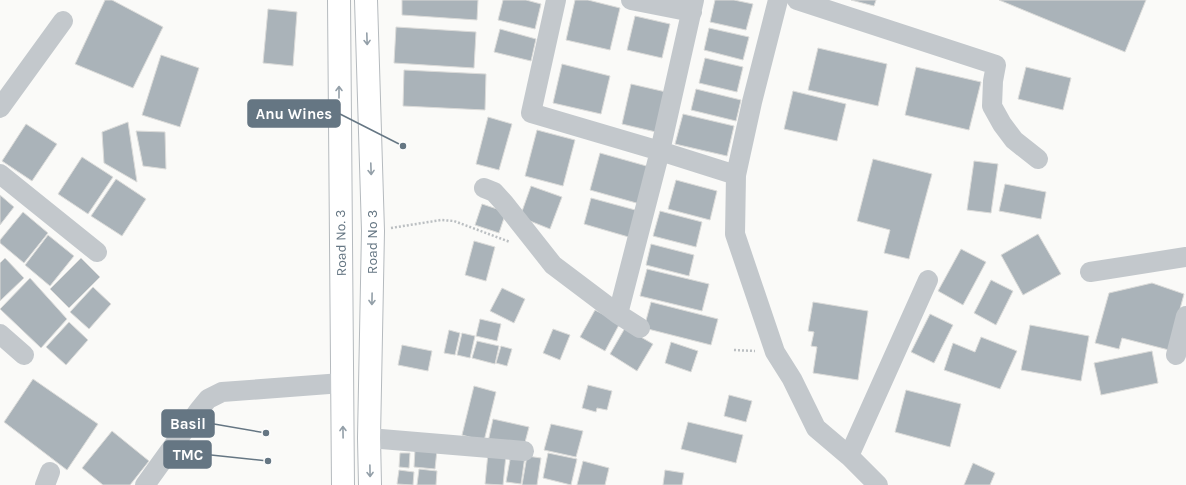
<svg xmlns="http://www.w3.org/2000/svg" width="1186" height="485" font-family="Karla,sans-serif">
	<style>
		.building { fill: #aab3b9; stroke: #dcdcda }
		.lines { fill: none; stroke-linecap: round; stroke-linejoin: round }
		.major-casing { stroke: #b5babe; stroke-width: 24 }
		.path { stroke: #bbbfc2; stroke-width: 2.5; stroke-dasharray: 2 2; stroke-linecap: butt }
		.minor { stroke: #c3c8cc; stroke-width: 20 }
		.major { stroke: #fff; stroke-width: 22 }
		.oneway { stroke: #939fa8 }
		.labels { text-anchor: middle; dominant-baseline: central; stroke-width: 4; stroke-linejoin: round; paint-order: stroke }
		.street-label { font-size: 14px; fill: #657683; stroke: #fff }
		.leader { fill: none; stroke: #657683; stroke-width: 1.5 }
		.callout-dot { fill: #657683; stroke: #fff; stroke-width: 1.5 }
		.callout { fill: #657683; stroke: #657683; stroke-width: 1.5 }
		.callout-label { font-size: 15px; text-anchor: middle; font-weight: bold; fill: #fff }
	</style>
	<rect width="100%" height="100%" fill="#fafaf8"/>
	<path class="building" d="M105,0H112L163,27L133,88L75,64Z
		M402,0H478L477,20L402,15Z
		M503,0H526L541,4L535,29L498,20Z
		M575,0H588L620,8L610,50L566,40Z
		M715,0H734L753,4L746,30L710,22Z
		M851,0H876L874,6Z
		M999,0H1146L1125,52Z
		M268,9L297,12L293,66L263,63Z
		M635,16L670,24L662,58L627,50Z
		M396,27L476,32L474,68L394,63Z
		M709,28L749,37L743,60L704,50Z
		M500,29L536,39L531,61L494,52Z
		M818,48L887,64L878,106L808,90Z
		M161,55L199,68L180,127L142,115Z
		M705,58L743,67L737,92L699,83Z
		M562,64L610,76L601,114L553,103Z
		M916,67L981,82L969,130L905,115Z
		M1026,67L1071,78L1063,110L1018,99Z
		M404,70L486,74L485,110L403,106Z
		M631,84L666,92L656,132L622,124Z
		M696,89L741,100L736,121L691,110Z
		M793,91L846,104L837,141L784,129Z
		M683,114L734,126L727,156L675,144Z
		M488,117L512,124L499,170L476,164Z
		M128,122L137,182L104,163L102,132Z
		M26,124L57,144L32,181L2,161Z
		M537,130L575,140L563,186L525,176Z
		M136,131L165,132L166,169L143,166Z
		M600,153L650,167L640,204L590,190Z
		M82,157L113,177L88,214L58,194Z
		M873,159L932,174L909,259L884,253L890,230L857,221Z
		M974,161L998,164L991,213L967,210Z
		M116,179L146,199L122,236L91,216Z
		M676,180L717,191L710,220L668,209Z
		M1005,184L1046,192L1041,219L999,211Z
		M531,186L562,197L550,229L520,217Z
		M0,195L14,207L0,225Z
		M591,198L639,211L632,238L584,224Z
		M482,204L506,212L499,233L475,225Z
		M660,211L702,222L696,247L653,236Z
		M23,212L48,233L24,263L0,243V240Z
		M1038,234L1061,274L1023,295L1001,255Z
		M48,235L74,256L50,286L25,265Z
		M474,241L495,247L486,281L465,275Z
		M651,244L694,255L689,276L646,265Z
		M961,249L986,262L963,305L938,291Z
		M5,258L24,278L0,301V263Z
		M81,258L100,277L69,308L50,289Z
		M647,269L709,284L702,311L640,296Z
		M30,278L67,319L41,348L0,309Z
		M991,280L1013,291L996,325L974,313Z
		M1152,283L1184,294L1169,350L1122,338L1119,349L1095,343L1109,293Z
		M93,287L111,304L89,329L70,312Z
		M502,288L525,299L514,323L490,311Z
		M651,302L718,319L711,345L644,328Z
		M813,302L868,311L858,380L813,373L817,347L811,346L814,332L808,331Z
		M595,310L620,323L605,351L580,337Z
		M930,314L953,325L934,363L911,352Z
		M480,319L501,324L497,341L476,336Z
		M69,322L88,340L66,365L46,347Z
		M1030,325L1089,336L1081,381L1021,370Z
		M625,328L653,344L637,371L610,354Z
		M553,329L570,335L560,360L543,353Z
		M449,330L460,333L455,355L444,353Z
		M462,333L475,336L470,358L457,355Z
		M981,337L1017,351L1000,389L944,370L953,343L975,352Z
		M477,341L499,346L495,364L472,358Z
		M671,342L698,351L691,372L665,363Z
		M402,345L432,351L428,371L398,365Z
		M501,346L512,349L507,366L496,363Z
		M1152,351L1158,383L1101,395L1094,363Z
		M33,379L98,424L67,470L4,422Z
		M588,385L612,391L607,410L597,408L596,412L582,408Z
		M474,386L496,392L484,441L462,435Z
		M906,390L961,404L950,447L895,432Z
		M729,395L752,401L746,422L724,416Z
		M493,419L529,427L523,450L488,442Z
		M688,422L743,435L736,463L681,449Z
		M551,424L583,431L576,457L544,450Z
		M112,431L149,461L130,485H103L82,468Z
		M415,449L437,450L435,469L414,467Z
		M400,453H410L409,468L399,467Z
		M488,453L506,455L503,485L485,484Z
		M548,453L577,459L571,485L543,478Z
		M511,454L525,456L521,484L506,482Z
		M527,456L541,458L537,485H522Z
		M583,461L609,468L605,485H577Z
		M973,463L995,473L990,485H964Z
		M419,469L437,471L436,485H417Z
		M399,470L414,472L413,485L397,484Z
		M665,470L684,473L682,485H663Z"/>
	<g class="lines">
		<defs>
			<path id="major" d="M339,0L343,485
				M366,0L373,231L369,438L370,485"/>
		</defs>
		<use href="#major" class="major-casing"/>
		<path class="path" d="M391,228L441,220L454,221L510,242
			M734,350L755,351"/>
		<path class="minor" d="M556,0L531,113L660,151L736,175
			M631,0L692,12
			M778,0L752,102L736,175L735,234L775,352L792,379L816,428L849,456L878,485
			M797,0L996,65L993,81L992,106L1002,124L1014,140L1038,159
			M0,108L63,21
			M0,174L97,252
			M484,188L494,192L504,203L553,265L618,314L640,328
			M1090,272L1186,257
			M618,314L660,151L694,0
			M0,334L24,355
			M1176,355L1186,316
			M369,438L524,451
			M849,456L928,280
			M45,485L50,472
			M145,485L199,410L208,399L222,392L342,383"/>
		<use href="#major" class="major"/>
	</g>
	<defs><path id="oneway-shaft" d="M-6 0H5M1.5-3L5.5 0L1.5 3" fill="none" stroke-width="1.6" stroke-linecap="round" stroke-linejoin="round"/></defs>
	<g class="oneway">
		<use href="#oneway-shaft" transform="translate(367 39) rotate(88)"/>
		<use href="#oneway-shaft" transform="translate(339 92) rotate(-90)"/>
		<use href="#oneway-shaft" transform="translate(371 169) rotate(88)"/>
		<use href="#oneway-shaft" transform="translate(372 299) rotate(91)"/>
		<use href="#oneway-shaft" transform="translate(343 432) rotate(-91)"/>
		<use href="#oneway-shaft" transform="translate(370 471) rotate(89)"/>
	</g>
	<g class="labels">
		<g class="street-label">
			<text transform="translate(372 242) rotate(-90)">Road No 3</text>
			<text transform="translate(341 243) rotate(-91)">Road No. 3</text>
		</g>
	</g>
	<path class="leader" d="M403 146L340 114M266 433L214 424M268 461L211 455"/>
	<g class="callout-dot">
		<circle cx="403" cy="146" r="4"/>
		<circle cx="266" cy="433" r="4"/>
		<circle cx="268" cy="461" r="4"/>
	</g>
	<g class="callout">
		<rect x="248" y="100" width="92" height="27" rx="4"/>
		<rect x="162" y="410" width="52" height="27" rx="4"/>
		<rect x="164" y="441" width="47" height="27" rx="4"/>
	</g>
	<g class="callout-label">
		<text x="294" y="119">Anu Wines</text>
		<text x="188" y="429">Basil</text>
		<text x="188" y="460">TMC</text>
	</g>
</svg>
